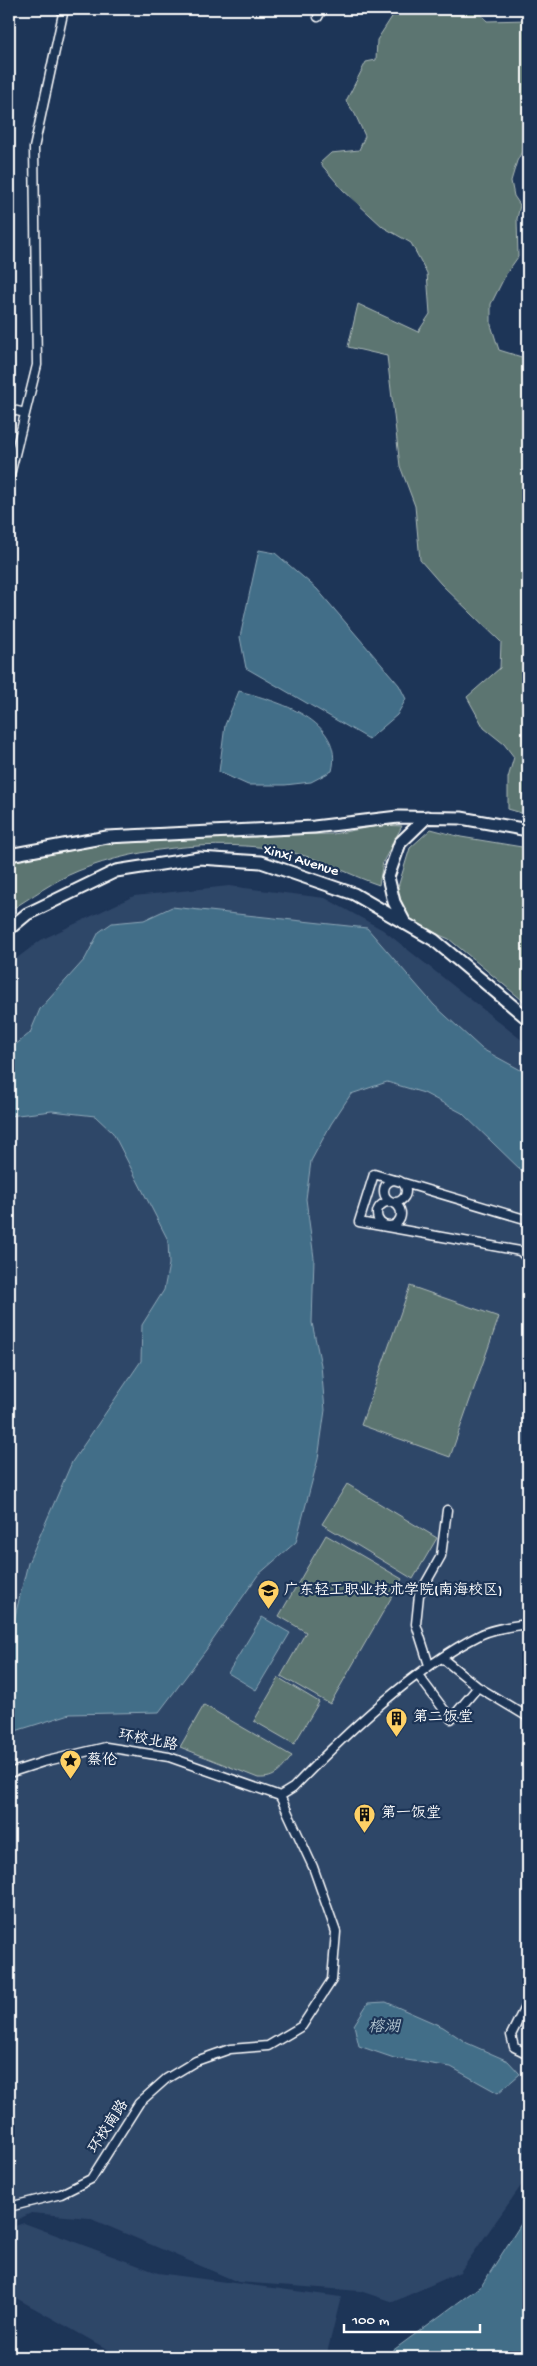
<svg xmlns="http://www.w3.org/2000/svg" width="537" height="2366" font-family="'Gochi Hand','LXGW WenKai TC',sans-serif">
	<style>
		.built { fill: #2f4668 }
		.green { fill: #5b7471; stroke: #adbab8 }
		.water { fill: #426e88; stroke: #8ea8b8 }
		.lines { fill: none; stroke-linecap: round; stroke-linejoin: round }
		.street-casing { stroke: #fff; stroke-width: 11 }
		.secondary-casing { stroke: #fff; stroke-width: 15 }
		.street { stroke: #1d3557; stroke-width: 8 }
		.secondary { stroke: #1d3557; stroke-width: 11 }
		.labels { text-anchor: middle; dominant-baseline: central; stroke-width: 4.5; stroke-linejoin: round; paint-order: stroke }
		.street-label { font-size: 15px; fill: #fff; stroke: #1d3557 }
		.poi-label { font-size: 15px; fill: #fff; stroke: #1d3557; text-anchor: start }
		.water-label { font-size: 16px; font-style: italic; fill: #b3c5cf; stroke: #1d3557 }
	</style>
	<rect width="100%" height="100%" fill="#1d3557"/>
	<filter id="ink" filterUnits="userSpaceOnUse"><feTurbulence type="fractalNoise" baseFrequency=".02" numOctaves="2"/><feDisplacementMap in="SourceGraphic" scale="10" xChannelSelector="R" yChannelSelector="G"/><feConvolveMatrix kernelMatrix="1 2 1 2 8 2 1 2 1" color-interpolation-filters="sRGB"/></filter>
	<g filter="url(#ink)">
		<path class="built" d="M229,886L325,898L383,930L528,1045V2176L460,2272L393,2302L360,2291L238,2282L89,2218L31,2213L9,2224V964L41,940L134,896Z
			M24,2223L158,2273L341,2297L326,2357H121L9,2294V2228Z"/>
		<path class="green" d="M397,9H476L487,21L528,20V140L517,161L511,181L514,196L520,205L517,219L518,257L506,274L491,304V325L499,350L528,359L525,373L528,399V815L508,809V778L514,757L504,744L484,728L467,697L500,668L501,642L441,584L420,560L415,506L400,466L387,356L348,347L358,304L418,332L430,314L427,273L411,243L383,227L343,190L320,163L331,153L359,150L365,136L355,114L346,101L366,62L376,60L377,40Z
			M382,825L402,826L383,862L379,885C352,876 326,861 298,854C234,837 139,846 78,871C53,881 32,897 9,911V862L111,843L167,841L196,837H256L268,835L333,834Z
			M431,829L461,837L528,848V1005L449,939L404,920L398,887L410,848Z
			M410,1286L499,1317L450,1457L361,1425Z
			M347,1484L437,1538L413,1579L322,1524Z
			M326,1535L402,1579L330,1704L281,1676L306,1632L279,1616Z
			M279,1678L319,1702L294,1744L254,1721Z
			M204,1705L292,1756C281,1770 276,1779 258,1778L180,1747Z"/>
		<path class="water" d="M259,550L275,553L317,589L399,685L406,699L397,715L369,739L246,668L240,637Z
			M239,691C277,701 345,720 332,771L311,782L285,785H248L219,772L225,725Z
			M172,907L367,928L434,1005L482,1049L528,1074V1173H524L462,1113L424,1093L387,1082L351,1094L331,1124L311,1161L306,1199L314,1258L312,1323L321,1365L325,1410L318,1459L296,1542L258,1575L206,1650L159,1712L70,1714L9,1733V1626L13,1624L28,1563L72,1462L141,1361L142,1325L164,1290L169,1264L168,1240L113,1133L95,1116L52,1111L9,1116V1050L30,1033L40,1009L85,959L99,932L112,923L144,920Z
			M262,1617L290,1633L256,1690L228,1673Z
			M386,2002L443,2027L467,2043L508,2061L520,2074L498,2093L451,2067L394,2058L359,2046L354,2025L368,2003Z
			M528,2213V2357H384L482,2285Z"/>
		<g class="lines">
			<defs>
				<path id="street" d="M318,17L322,9
					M9,409L25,413
					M9,479L37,365L34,148L64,9
					M384 1191a11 11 0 1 1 22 0a11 11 0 1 1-22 0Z
					M377 1214a12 12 0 1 1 24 0a12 12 0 1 1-24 0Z
					M528,1220L374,1174L359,1222L520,1251L528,1259
					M9,1366V1407
					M429,1665L416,1624L419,1595L441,1556L447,1510
					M418,1675L451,1719L478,1687L442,1658
					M478,1687L528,1717
					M9,1773L43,1762L106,1747L169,1757L280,1796
					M280,1796L293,1788C345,1734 413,1669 480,1635C493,1628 514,1626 528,1624
					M528,2001L511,2035L514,2047L528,2054
					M9,2207L61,2194L91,2179L139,2103L166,2079L196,2061L230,2049L268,2046L302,2026L332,1980L336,1932L313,1867L280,1796"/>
				<path id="secondary" d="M9,855L107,837L314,827L398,817L461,818L528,830
					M405,923L394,902L388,877L400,843L427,817
					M9,929L27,914L116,871L199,858L261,862L354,894L434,940L528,1019"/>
			</defs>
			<use href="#street" class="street-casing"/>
			<use href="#secondary" class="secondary-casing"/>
			<use href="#street" class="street"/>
			<use href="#secondary" class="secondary"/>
		</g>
	</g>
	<defs>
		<symbol id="university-pin" viewBox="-11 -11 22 30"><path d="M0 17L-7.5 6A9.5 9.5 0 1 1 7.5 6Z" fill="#ffd166" stroke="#1d3557"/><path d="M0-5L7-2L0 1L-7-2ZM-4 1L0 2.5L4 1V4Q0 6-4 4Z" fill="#111"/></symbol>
		<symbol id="building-pin" viewBox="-11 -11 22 30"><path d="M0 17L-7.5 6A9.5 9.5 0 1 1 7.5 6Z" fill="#ffd166" stroke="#1d3557"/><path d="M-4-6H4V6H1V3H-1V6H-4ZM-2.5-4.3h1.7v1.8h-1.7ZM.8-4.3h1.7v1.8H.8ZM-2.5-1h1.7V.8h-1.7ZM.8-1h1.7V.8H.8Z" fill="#111"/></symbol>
		<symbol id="sight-pin" viewBox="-11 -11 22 30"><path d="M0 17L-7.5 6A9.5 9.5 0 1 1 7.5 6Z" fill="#ffd166" stroke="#1d3557"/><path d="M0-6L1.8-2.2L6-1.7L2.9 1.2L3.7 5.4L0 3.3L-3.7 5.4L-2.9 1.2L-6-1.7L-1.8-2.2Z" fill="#111"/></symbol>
	</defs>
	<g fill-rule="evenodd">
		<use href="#university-pin" x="256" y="1578" width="25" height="34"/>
		<use href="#building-pin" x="384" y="1706" width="25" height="34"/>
		<use href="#sight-pin" x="58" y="1748" width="25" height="34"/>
		<use href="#building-pin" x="352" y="1802" width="25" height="34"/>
	</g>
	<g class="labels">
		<g class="street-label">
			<text transform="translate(301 861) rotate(17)">Xinxi Avenue</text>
			<text transform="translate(148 1741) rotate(11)">环校北路</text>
			<text transform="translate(109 2127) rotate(-57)">环校南路</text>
		</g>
		<g class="poi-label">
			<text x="284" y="1591">广东轻工职业技术学院(南海校区)</text>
			<text x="413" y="1718">第二饭堂</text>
			<text x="87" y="1761">蔡伦</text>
			<text x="381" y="1814">第一饭堂</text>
		</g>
		<g class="water-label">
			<text x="384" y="2028">榕湖</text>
		</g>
	</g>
	<rect width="537" height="2366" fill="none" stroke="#1d3557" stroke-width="30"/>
	<rect x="15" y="15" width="507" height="2336" fill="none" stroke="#fff" stroke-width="2" filter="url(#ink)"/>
	<path d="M344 2324v8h136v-8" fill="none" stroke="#ffffff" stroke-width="2.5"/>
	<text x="352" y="2324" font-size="15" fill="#ffffff" stroke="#1d3557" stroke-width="4" paint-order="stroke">100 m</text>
</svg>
